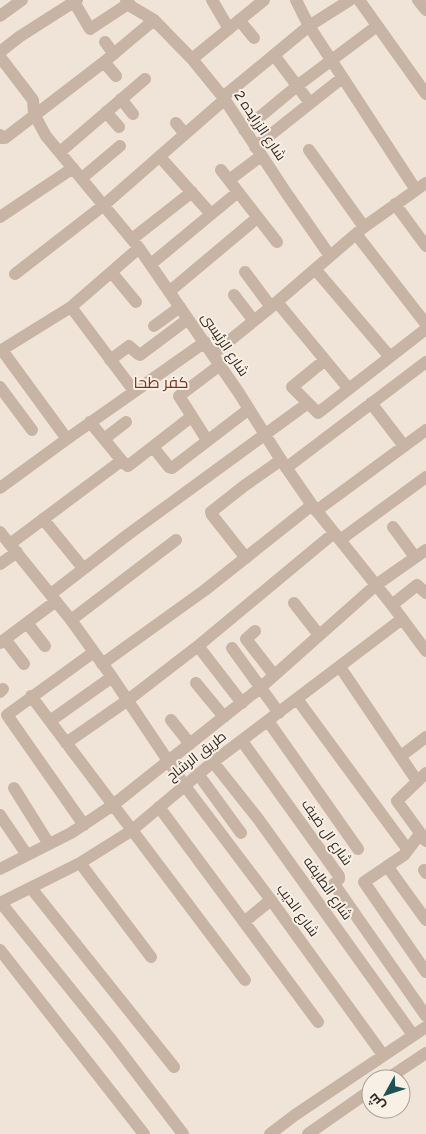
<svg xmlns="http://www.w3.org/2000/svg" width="426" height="1134" font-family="Overpass,Cairo,sans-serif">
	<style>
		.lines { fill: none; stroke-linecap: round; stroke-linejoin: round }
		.street { stroke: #c8b4a5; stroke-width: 12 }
		.labels { text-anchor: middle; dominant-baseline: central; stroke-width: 4; stroke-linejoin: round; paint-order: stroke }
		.street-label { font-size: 14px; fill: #342a26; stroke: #f8efe5 }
		.quarter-label { font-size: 16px; fill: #813521; stroke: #f8efe5 }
	</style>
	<rect width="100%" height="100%" fill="#f0e4d9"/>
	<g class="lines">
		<path class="street" d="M126,0L132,7L154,20L192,59L223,97L287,194L330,256
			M212,0L229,29
			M296,0L309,26L416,190
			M359,0L426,94
			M418,0L426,10
			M74,2L90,29L128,4
			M0,16L22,0
			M239,20L254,38
			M105,42L114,54
			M0,52L19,37L77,0
			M274,55L310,103
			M0,57L33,100L34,114L46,136L139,248L239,393L281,460L312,505L392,605L426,651
			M192,59L264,0
			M104,62L116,76
			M223,97L309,26L350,0
			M121,99L133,114
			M106,112L119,127
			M176,123L185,134
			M244,130L297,86L377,26
			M0,135L2,138H5L104,62L154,20
			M255,147L342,78
			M309,150L364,227
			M60,152L145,79
			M160,157L211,214
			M221,170L277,242
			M82,178L120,146
			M229,180L261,156
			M395,204L426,246
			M0,217L73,168
			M356,234L426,324
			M132,239L192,192
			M151,264L238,192
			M315,269L390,357
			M245,272L271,307
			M112,273L136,302
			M15,274L104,205L224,100
			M170,291L257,218
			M234,295L254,321
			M277,302L349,389
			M71,307L134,391
			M154,326L180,307
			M2,350L67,439
			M0,351L71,307L139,248
			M213,354L271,307L364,227L426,183
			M110,360L129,346L138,354L140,355L188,319
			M325,360L292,387L318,413L426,329
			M0,387L32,430
			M371,403L404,446
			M90,422L122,461
			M104,439L126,422
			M207,440L179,396L220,365
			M153,447L169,467L172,468L249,409
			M286,468L426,362
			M0,488L67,439L205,342
			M316,511L426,430
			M43,519L83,568
			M393,527L415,557
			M0,532L71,620L112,677L185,786L271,900L383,1055
			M340,540L426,477
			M10,544L121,461L128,466L191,417
			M246,558L212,515L211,512L244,486L281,460
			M0,564L17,552
			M51,594L126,536L308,403
			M294,603L319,635
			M392,605L417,585L426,593
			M71,620L176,540
			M27,623L45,646
			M255,631L246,639L274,675
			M5,639L24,664
			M0,643L56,601
			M198,646L242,703
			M232,648L279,713
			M102,664L205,590L312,505
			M340,667L417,781
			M196,683L224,717
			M0,692L3,689
			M31,696L245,980
			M297,699L408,850
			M171,720L190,744
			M50,721L112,677
			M268,721L358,849
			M242,741L339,876V879L334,884L426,1016
			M66,743L128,700L198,646L334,533
			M401,756L426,737
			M213,762L259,820L413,1035
			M426,773L397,801L426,841
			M198,774L241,833
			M14,788L49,844
			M159,807L318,1022
			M0,815L27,855
			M84,825L7,715L94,652
			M420,834L404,855L364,882L426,972
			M80,863L151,957
			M387,866L426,920
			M0,869L71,833L113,805L260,688L376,585L426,550
			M424,870L426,873
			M31,888L174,1067
			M0,903L80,863L131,831L213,762L402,619
			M1,903L110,1038L183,1134
			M244,922L271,900
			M0,950L144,1134
			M387,1079L426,1053
			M270,1134L295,1115L426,1027
			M308,1134L371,1090"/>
	</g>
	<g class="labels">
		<g class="street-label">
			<text transform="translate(259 126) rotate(56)">شارع الزرايده 2</text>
			<text transform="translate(224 345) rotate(56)">شارع الرئيسى</text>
			<text transform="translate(197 757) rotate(-38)">طريق الرشاح</text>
			<text transform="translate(326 833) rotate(55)">شارع ال ضيف</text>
			<text transform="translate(327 889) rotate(55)">شارع الطايفه</text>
			<text transform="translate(297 911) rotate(54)">شارع الديب</text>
		</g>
		<g class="quarter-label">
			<text x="161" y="384">كفر طحا</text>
		</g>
	</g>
	<g transform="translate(386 1094) rotate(230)"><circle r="24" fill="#f8efe5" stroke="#aaa099"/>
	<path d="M0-4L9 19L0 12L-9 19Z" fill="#1d5254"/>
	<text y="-8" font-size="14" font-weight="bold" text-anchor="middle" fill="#342a26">ش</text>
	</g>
</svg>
